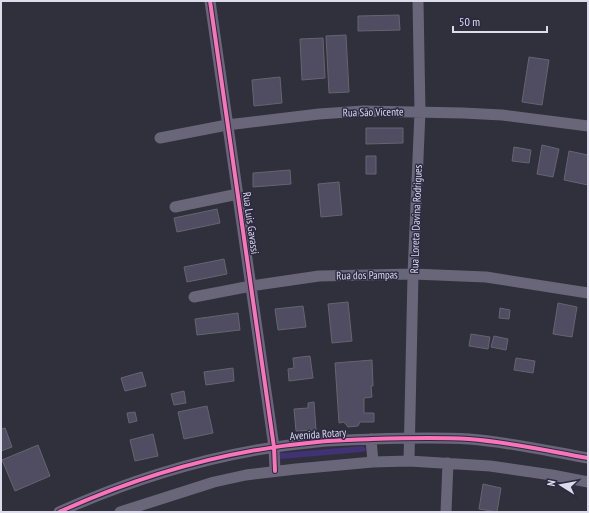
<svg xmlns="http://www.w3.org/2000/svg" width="589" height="513" font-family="'PT Sans Narrow',sans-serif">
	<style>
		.green { fill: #413274 }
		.building { fill: #504d62; stroke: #656470 }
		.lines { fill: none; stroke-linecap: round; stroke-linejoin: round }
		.minor { stroke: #686678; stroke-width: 11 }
		.cycleway-casing { stroke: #2c2942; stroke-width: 6 }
		.cycleway { stroke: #fb73b8; stroke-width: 4 }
		.labels { text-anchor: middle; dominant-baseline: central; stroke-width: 3; stroke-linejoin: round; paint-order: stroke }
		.street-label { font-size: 11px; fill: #dddced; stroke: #2c2942 }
	</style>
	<rect width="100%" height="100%" fill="#302f3c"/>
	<path class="green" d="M363,446L366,449L365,451L362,452L281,459L279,458L280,453H281Z"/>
	<path class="building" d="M399,15L400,30L358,31V16Z
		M346,35L349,92L329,93L326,36Z
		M323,38L325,78L302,80L300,39Z
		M529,57L549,60L542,105L522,102Z
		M280,77L282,103L254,106L252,80Z
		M366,128H403V143L366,144Z
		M542,145L559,149L553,177L537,174Z
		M514,147L531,150L529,163L512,161Z
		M569,151L588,155V185L564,180Z
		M366,156H376V174H366Z
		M290,170L291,184L253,187V173Z
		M339,182L342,215L321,217L318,184Z
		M217,209L220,223L177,232L174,218Z
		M224,259L227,274L187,282L184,267Z
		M348,302L352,341L332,343L328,304Z
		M558,303L577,307L572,337L553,334Z
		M303,306L306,327L278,330L275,309Z
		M500,308L510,310L509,319L499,318Z
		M238,313L240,330L197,335L195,319Z
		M471,334L490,337L488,349L469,346Z
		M494,336L508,339L506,350L491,347Z
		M310,356L313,378L289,381L288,369L294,368L293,358Z
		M516,358L535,361L533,373L514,370Z
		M372,360L373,386H371L372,397L364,398V413H374V422H360L358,426L348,427L344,422L339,423L335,363Z
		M233,368L234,381L206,385L204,372Z
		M142,372L146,386L125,391L121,378Z
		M184,391L186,403L174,405L171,394Z
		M314,402L316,430L296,431L294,409L308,408V403Z
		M207,406L213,433L184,439L178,412Z
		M135,412L137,421L129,423L127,413Z
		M5,428L12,447L1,451V429Z
		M153,434L158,456L135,461L130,440Z
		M38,445L50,476L15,491L2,460Z
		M483,484L501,488L497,512L479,509Z"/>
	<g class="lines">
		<path class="minor" d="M210,1L274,447L275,471
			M160,138L227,125L319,114L363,111L463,113L502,115L588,126
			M175,207L238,194
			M194,297L251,286L319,276L413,274L486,277L588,293
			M371,439L373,462
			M409,461L413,274L420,112L418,1
			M59,512C141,475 227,450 317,442C335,440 354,440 372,439C404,438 436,437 469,439C509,442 548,451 588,458
			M120,512L214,482L246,475L296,469L373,462L409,461L490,466L552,475L588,482
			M446,512L448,463"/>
		<defs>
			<path id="cycleway" d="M210,1L274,447L275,471
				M59,512C141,475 227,450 317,442C335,440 354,440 372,439C404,438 436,437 469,439C509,442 548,451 588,458"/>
		</defs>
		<use href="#cycleway" class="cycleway-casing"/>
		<use href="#cycleway" class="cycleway"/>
	</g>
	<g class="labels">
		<g class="street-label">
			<text transform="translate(373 112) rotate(-1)">Rua São Vicente</text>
			<text transform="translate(416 219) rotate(-88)">Rua Loreta Davina Rodrigues</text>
			<text transform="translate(251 223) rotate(82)">Rua Luis Gavassi</text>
			<text transform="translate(367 275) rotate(-1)">Rua dos Pampas</text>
			<text transform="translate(318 434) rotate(-4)">Avenida Rotary</text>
		</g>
	</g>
	<rect width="589" height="513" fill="none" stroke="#dddced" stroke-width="4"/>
	<g transform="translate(561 485) rotate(281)" stroke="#2c2942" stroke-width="3" paint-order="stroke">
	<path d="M0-3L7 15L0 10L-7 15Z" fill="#dddced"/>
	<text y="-6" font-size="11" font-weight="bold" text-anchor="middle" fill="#dddced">N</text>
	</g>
	<path d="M453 26v6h94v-6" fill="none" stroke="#dddced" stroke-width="2"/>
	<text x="459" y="26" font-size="12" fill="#dddced" stroke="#2c2942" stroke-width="3" paint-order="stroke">50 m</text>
</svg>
